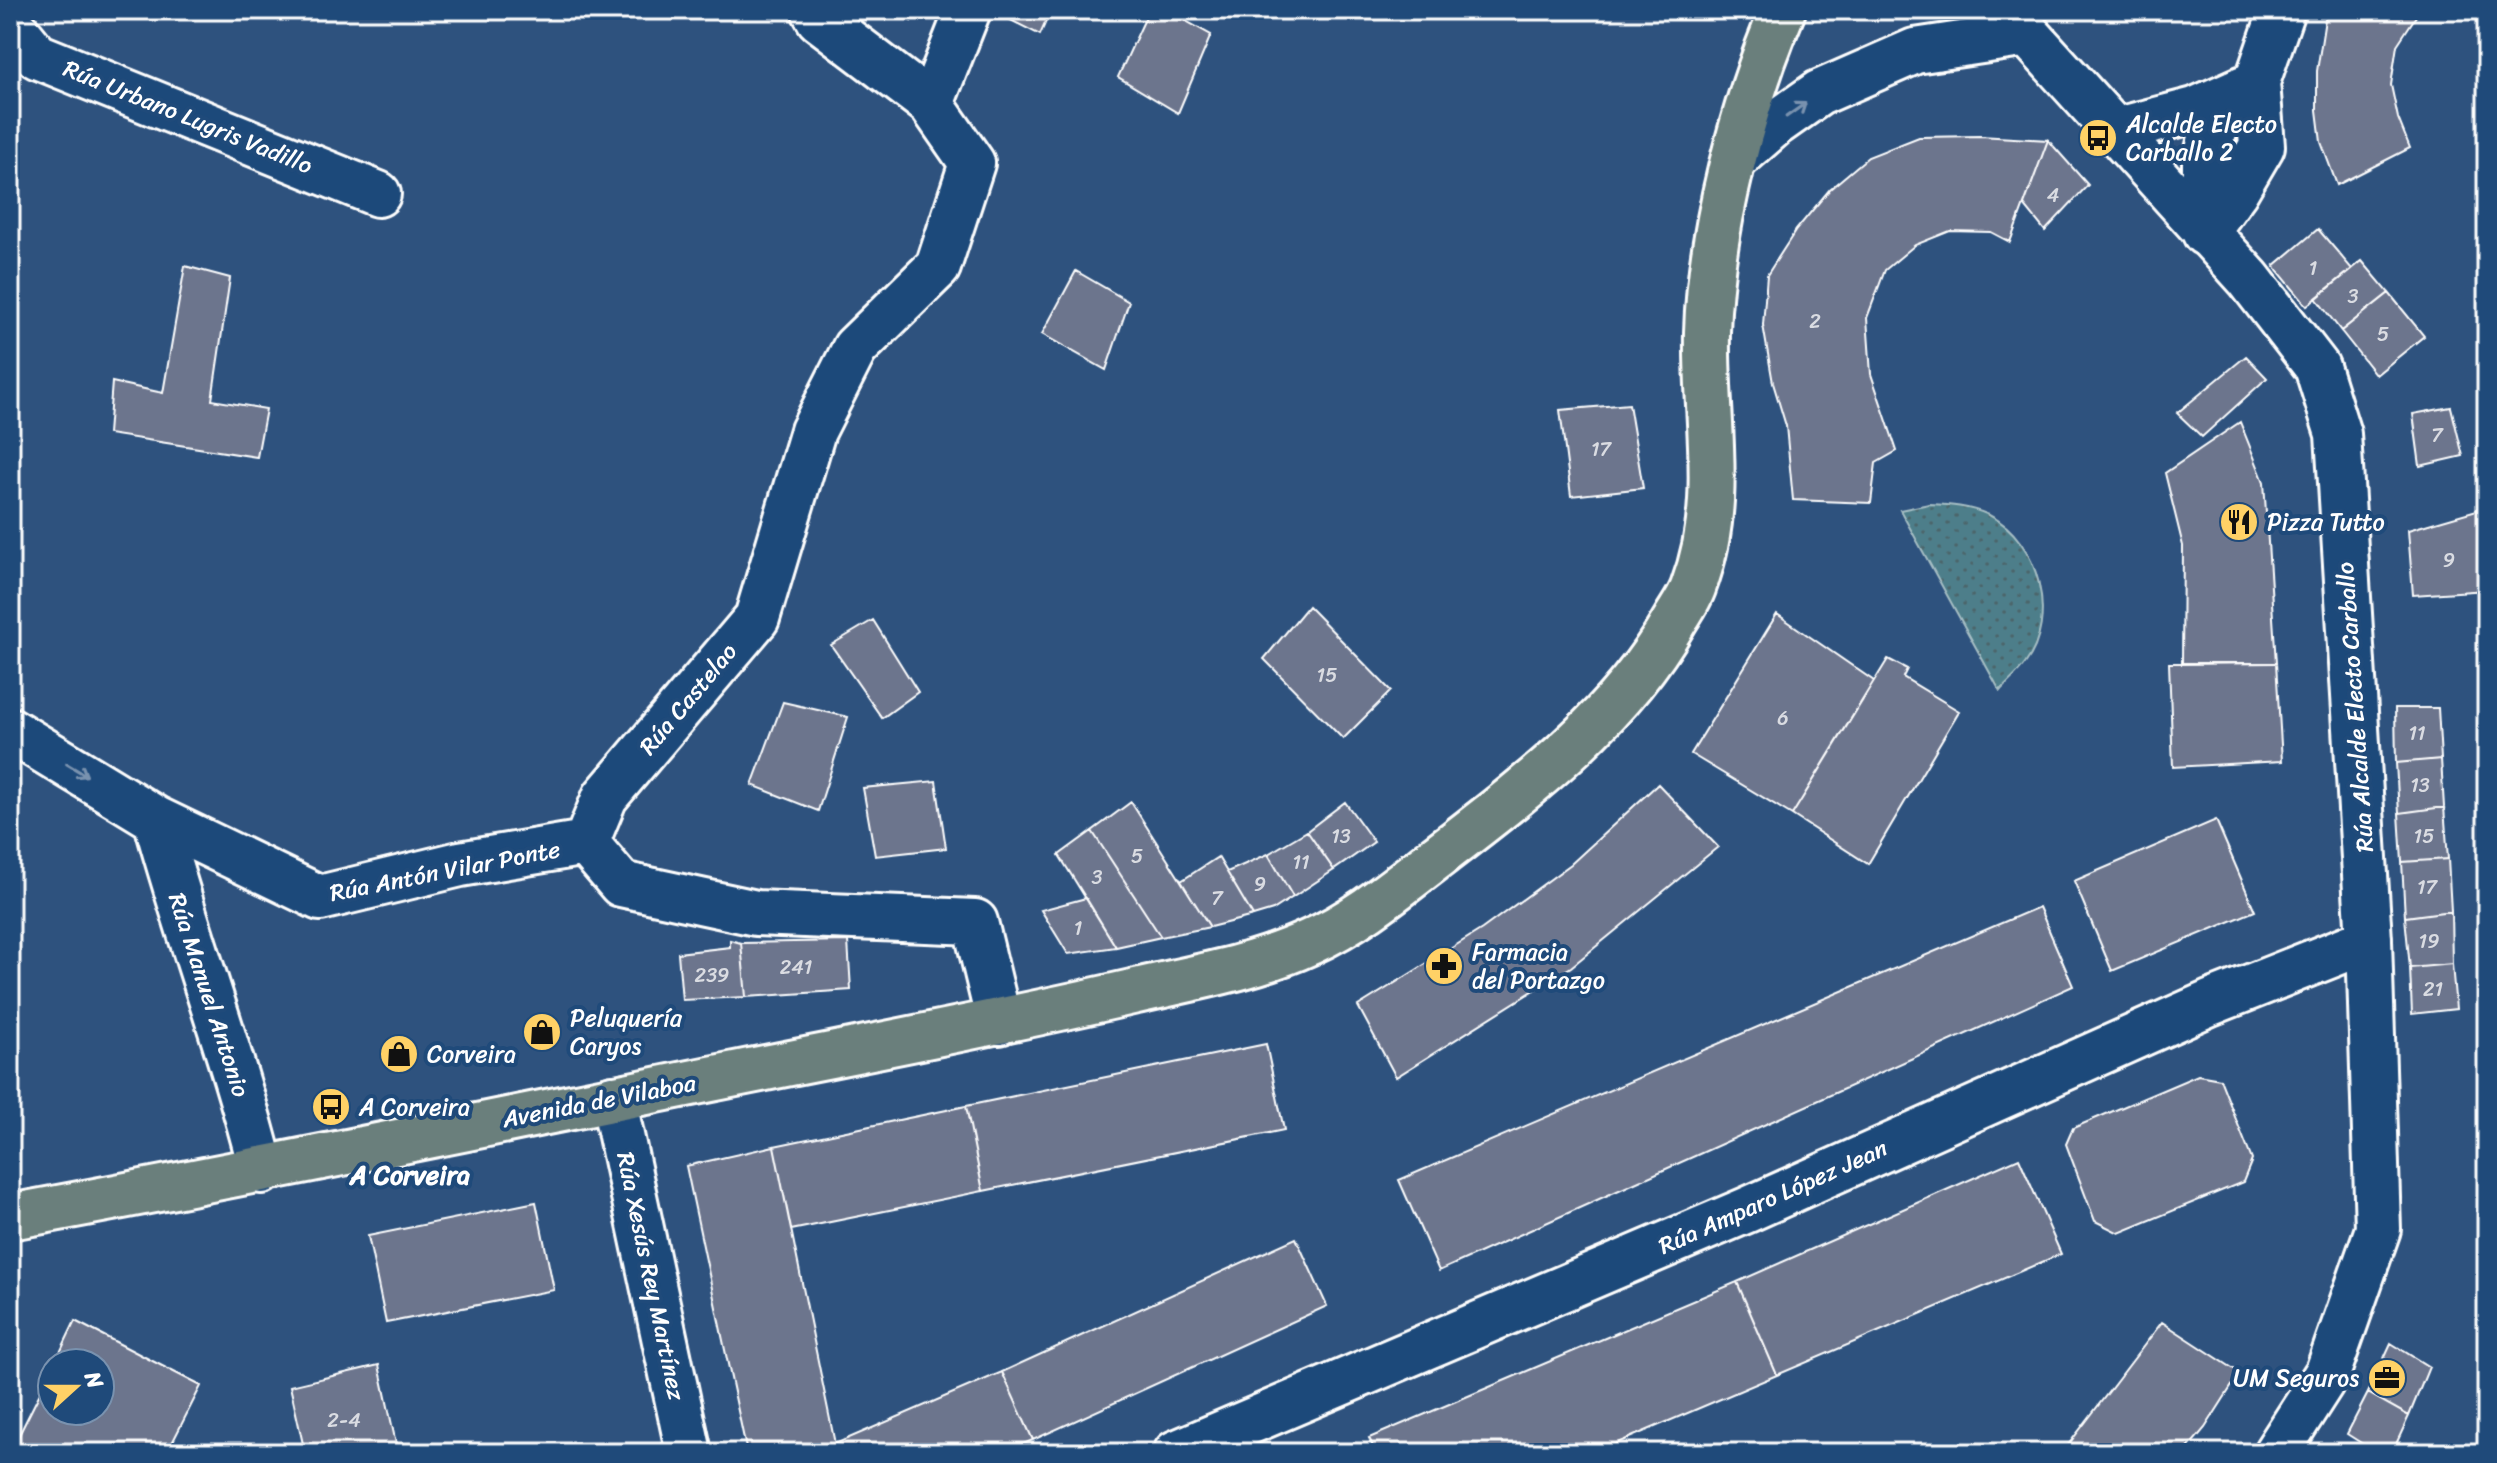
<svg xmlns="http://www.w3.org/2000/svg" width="2497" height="1463" font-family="Sriracha,sans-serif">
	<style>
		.green { fill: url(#green-dots); stroke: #a6bec4; stroke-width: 2 }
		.building { fill: #6c748d; stroke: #fff; stroke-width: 2 }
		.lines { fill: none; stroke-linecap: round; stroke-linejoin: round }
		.street-casing { stroke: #fff; stroke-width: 50 }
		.secondary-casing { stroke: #fff; stroke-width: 50 }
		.highway-casing { stroke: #fff; stroke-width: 50 }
		.street { stroke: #1f4a7a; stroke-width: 44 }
		.secondary { stroke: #1f4a7a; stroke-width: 44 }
		.highway { stroke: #6b7f7c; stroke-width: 44 }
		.oneway { stroke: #7992af }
		.labels { text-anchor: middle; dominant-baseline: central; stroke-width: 8; stroke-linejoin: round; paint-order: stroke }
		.number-label { font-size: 20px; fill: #dadce2 }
		.street-label { font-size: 24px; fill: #fff; stroke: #1f4a7a }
		.poi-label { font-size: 24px; fill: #fff; stroke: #1f4a7a; text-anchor: start }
		.neighbourhood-label { font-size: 26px; font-weight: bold; fill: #fff; stroke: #1f4a7a }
	</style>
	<defs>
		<pattern id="green-dots" width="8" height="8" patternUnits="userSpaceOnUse" patternTransform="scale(2)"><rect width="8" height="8" fill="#4d7e8a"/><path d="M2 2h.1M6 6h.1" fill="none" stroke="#4c656b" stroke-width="1.8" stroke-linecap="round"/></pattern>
	</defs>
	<rect width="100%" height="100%" fill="#2e527e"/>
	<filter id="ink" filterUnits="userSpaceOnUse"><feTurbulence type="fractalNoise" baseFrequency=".0125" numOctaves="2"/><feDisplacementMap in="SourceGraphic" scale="16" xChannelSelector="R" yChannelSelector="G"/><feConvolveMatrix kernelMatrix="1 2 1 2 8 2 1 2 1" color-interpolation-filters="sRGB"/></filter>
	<g filter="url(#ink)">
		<path class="green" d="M1929,504C1950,505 1969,506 1989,515C2039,540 2059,619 2025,664C2018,674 2008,682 2000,691L1900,510Z"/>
		<path class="building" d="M890,10H915L911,21Z
			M991,10H1051L1040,35Z
			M1149,10H1166L1211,35L1178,113L1118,77Z
			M2330,10H2420L2397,45L2391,85L2398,118L2410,148L2337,185L2321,142L2317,110V71L2325,19Z
			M1980,136L2048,140L2010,242L1991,232L1950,231L1915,245L1885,270L1867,318L1871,374L1897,451L1876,463L1871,503L1793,500L1786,426L1773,383L1763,325L1767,275L1796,230L1830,189L1868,157L1919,137Z
			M2048,140L2088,185L2045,231L2024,205Z
			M2318,229L2352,269L2307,306L2274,266Z
			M2362,261L2389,293L2341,331L2316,298Z
			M185,266L230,278L212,400L266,409L257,457L108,434L112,382L163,393Z
			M1076,271L1129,302L1106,370L1042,334Z
			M2389,293L2424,336L2376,375L2341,331Z
			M2246,356L2267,378L2202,437L2177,413Z
			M1629,404L1643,488L1571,496L1560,410Z
			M2451,407L2463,456L2420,466L2413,414Z
			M2240,422L2264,482L2276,663L2182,664L2183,546L2165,473Z
			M2487,507V590L2413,595L2408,530Z
			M1308,606L1391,691L1343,739L1264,659Z
			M1777,614L1874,681L1792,815L1691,754Z
			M873,620L918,692L882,718L831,645Z
			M1888,659L1907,669L1903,677L1959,711L1868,864L1792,815Z
			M2169,663H2276L2282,761L2173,767Z
			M783,702L848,717L818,811L752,785Z
			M2395,708H2438L2441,759L2396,763Z
			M2441,759L2444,807L2399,813L2396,763Z
			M936,781L946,848L875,856L863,788Z
			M1658,784L1718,847L1571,967L1396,1077L1358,1006L1482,929L1571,864Z
			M1131,802L1181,881L1210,927L1161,937L1092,831Z
			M1345,802L1374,842L1334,870L1307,831Z
			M2444,807L2448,859L2402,862L2399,813Z
			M2216,820L2255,911L2112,971L2074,881Z
			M1092,831L1161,937L1116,947L1059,855Z
			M1307,831L1334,870L1293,897L1268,854Z
			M1268,854L1293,897L1273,910L1253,916L1227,872Z
			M1218,857L1253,916L1210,927L1181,881Z
			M2448,859L2451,911L2405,917L2402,862Z
			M1086,898L1116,947L1068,954L1041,910Z
			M2039,907L2073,986L1439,1271L1399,1180Z
			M2451,911L2452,964L2410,968L2405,917Z
			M730,940L741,943L746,997L682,1000L678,953L730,947Z
			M848,941L851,990L746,997L741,943Z
			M2452,964L2456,1009L2412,1014L2410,968Z
			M1266,1044L1284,1130L983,1191L966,1106Z
			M2198,1075L2220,1079L2252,1160L2243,1182L2119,1233L2095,1221L2066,1144L2073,1128Z
			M966,1106L983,1191L791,1230L774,1146Z
			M774,1146L835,1444L839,1453H747L725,1350L686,1166Z
			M2019,1158L2061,1254L1777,1375L1737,1282Z
			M536,1202L554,1290L386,1323L368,1236Z
			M1296,1238L1327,1306L1033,1440L1002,1372Z
			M1737,1282L1777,1375L1594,1453H1376L1369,1438Z
			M75,1321L201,1386L167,1453H10L52,1369V1411H100V1363H55Z
			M2162,1322L2240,1373L2205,1428L2184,1453H2062Z
			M2391,1343L2429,1367L2409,1416L2368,1393Z
			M379,1365L398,1453H305L290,1386Z
			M1002,1372L1033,1440L1002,1453H839L835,1444Z
			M2368,1393L2409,1416L2392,1453H2377L2347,1434Z"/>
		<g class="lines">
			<defs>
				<path id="street" d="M814,10L819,19L931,104L972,163L938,267L855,348L813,431L757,618L605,797L586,843L621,884L756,913L975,922L999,1022
					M10,23L37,56L378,194
					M931,104L968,10
					M2114,131L2195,110L2244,88
					M2205,233L2235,192L2262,146L2257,82L2282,10
					M2205,233V163L2213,130L2257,82
					M10,730L156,819L320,898L460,864L586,843
					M156,819C188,937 232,1052 262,1171
					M613,1098L689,1453
					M1176,1453L1747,1210L2210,1003L2369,940"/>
				<path id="secondary" d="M2006,10L2249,279L2317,367L2338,434L2369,940L2378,1229L2328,1372L2276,1453
					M1735,159L1775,124L1819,93L1915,51L2028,34"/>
				<path id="highway" d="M10,1217C284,1167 557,1109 831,1055C932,1035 1032,1015 1132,992C1191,978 1254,968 1310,942C1359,920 1400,885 1442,853C1529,786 1620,717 1675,620C1681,610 1689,599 1693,588C1726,500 1705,423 1707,332C1710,230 1743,104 1783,10"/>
			</defs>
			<use href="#street" class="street-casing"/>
			<use href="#secondary" class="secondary-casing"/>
			<use href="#highway" class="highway-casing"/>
			<use href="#street" class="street"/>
			<use href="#secondary" class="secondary"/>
			<use href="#highway" class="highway"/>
		</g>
		<defs><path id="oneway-shaft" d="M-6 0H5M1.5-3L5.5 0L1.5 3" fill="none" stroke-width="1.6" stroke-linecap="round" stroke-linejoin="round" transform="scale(2)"/></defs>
		<g class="oneway">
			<use href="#oneway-shaft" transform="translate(1796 110) rotate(-35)"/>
			<use href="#oneway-shaft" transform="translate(77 770) rotate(31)"/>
		</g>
	</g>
	<defs>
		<symbol id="bus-disc" viewBox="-11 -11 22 22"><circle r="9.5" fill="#ffd166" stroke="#1f4a7a"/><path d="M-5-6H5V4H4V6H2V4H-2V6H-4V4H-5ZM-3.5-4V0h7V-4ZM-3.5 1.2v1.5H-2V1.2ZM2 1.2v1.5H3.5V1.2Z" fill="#111"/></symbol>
		<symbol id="restaurant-disc" viewBox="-11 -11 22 22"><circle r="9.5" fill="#ffd166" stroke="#1f4a7a"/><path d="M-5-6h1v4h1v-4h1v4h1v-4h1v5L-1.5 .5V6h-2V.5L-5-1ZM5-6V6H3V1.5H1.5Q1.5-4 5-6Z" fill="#111"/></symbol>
		<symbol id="pharmacy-disc" viewBox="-11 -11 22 22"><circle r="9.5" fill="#ffd166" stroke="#1f4a7a"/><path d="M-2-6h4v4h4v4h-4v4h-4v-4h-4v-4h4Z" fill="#111"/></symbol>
		<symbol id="shop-disc" viewBox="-11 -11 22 22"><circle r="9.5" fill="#ffd166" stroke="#1f4a7a"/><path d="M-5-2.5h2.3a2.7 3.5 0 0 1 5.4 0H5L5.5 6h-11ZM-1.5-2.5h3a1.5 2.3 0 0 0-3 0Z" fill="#111"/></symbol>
		<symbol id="office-disc" viewBox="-11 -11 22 22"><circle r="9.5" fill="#ffd166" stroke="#1f4a7a"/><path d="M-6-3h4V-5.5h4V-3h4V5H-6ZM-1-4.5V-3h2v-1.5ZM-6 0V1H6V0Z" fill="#111"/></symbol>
	</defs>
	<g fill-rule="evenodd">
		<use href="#bus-disc" x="2076" y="116" width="44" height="44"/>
		<use href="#restaurant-disc" x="2217" y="500" width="44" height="44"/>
		<use href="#pharmacy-disc" x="1422" y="944" width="44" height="44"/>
		<use href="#shop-disc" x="520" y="1010" width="44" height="44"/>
		<use href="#shop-disc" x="377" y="1032" width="44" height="44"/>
		<use href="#bus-disc" x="309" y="1085" width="44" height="44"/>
		<use href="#office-disc" x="2365" y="1356" width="44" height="44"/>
	</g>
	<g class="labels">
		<g class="number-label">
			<text x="2053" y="195">4</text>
			<text x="2313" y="268">1</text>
			<text x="2353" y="296">3</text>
			<text x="1815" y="321">2</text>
			<text x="2383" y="334">5</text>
			<text x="2437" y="435">7</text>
			<text x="1601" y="449">17</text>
			<text x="2449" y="560">9</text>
			<text x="1327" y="675">15</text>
			<text x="1783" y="718">6</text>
			<text x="2417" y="733">11</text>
			<text x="2420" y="785">13</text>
			<text x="1341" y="836">13</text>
			<text x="2424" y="836">15</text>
			<text x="1137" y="856">5</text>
			<text x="1301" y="862">11</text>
			<text x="1097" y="877">3</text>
			<text x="1260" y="884">9</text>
			<text x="2427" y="887">17</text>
			<text x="1217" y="898">7</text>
			<text x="1078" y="928">1</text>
			<text x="2429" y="941">19</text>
			<text x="796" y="967">241</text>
			<text x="712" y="975">239</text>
			<text x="2433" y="989">21</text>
			<text x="344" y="1420">2-4</text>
		</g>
		<g class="street-label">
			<text transform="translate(188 117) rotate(22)">Rúa Urbano Lugris Vadillo</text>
			<text transform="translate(688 699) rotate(-50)">Rúa Castelao</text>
			<text transform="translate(2355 707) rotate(-94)">Rúa Alcalde Electo Carballo</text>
			<text transform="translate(445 871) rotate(-11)">Rúa Antón Vilar Ponte</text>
			<text transform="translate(209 995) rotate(72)">Rúa Manuel Antonio</text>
			<text transform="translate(599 1101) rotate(-11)">Avenida de Vilaboa</text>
			<text transform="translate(1773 1197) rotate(-24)">Rúa Amparo López Jean</text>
			<text transform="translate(651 1276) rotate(78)">Rúa Xesús Rey Martínez</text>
		</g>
		<g class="poi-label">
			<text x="2126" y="124">Alcalde Electo<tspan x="2126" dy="28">Carballo 2</tspan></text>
			<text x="2267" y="522">Pizza Tutto</text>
			<text x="1472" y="952">Farmacia<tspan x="1472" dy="28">del Portazgo</tspan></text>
			<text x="570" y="1018">Peluquería<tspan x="570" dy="28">Caryos</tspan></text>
			<text x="427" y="1054">Corveira</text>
			<text x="359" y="1107">A Corveira</text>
			<text x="2359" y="1378" text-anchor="end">UM Seguros</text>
		</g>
		<g class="neighbourhood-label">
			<text x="410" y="1175">A Corveira</text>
		</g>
	</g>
	<rect width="2497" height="1463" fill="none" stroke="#1f4a7a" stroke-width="40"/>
	<rect x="20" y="20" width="2457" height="1423" fill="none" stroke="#fff" stroke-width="3" filter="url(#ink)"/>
	<g transform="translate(76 1387) rotate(69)"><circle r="38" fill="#1f4a7a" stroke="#7992af" stroke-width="2"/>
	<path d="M0-6L14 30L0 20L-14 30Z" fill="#ffd166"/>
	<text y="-12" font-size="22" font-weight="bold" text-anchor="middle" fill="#ffffff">N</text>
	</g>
</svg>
